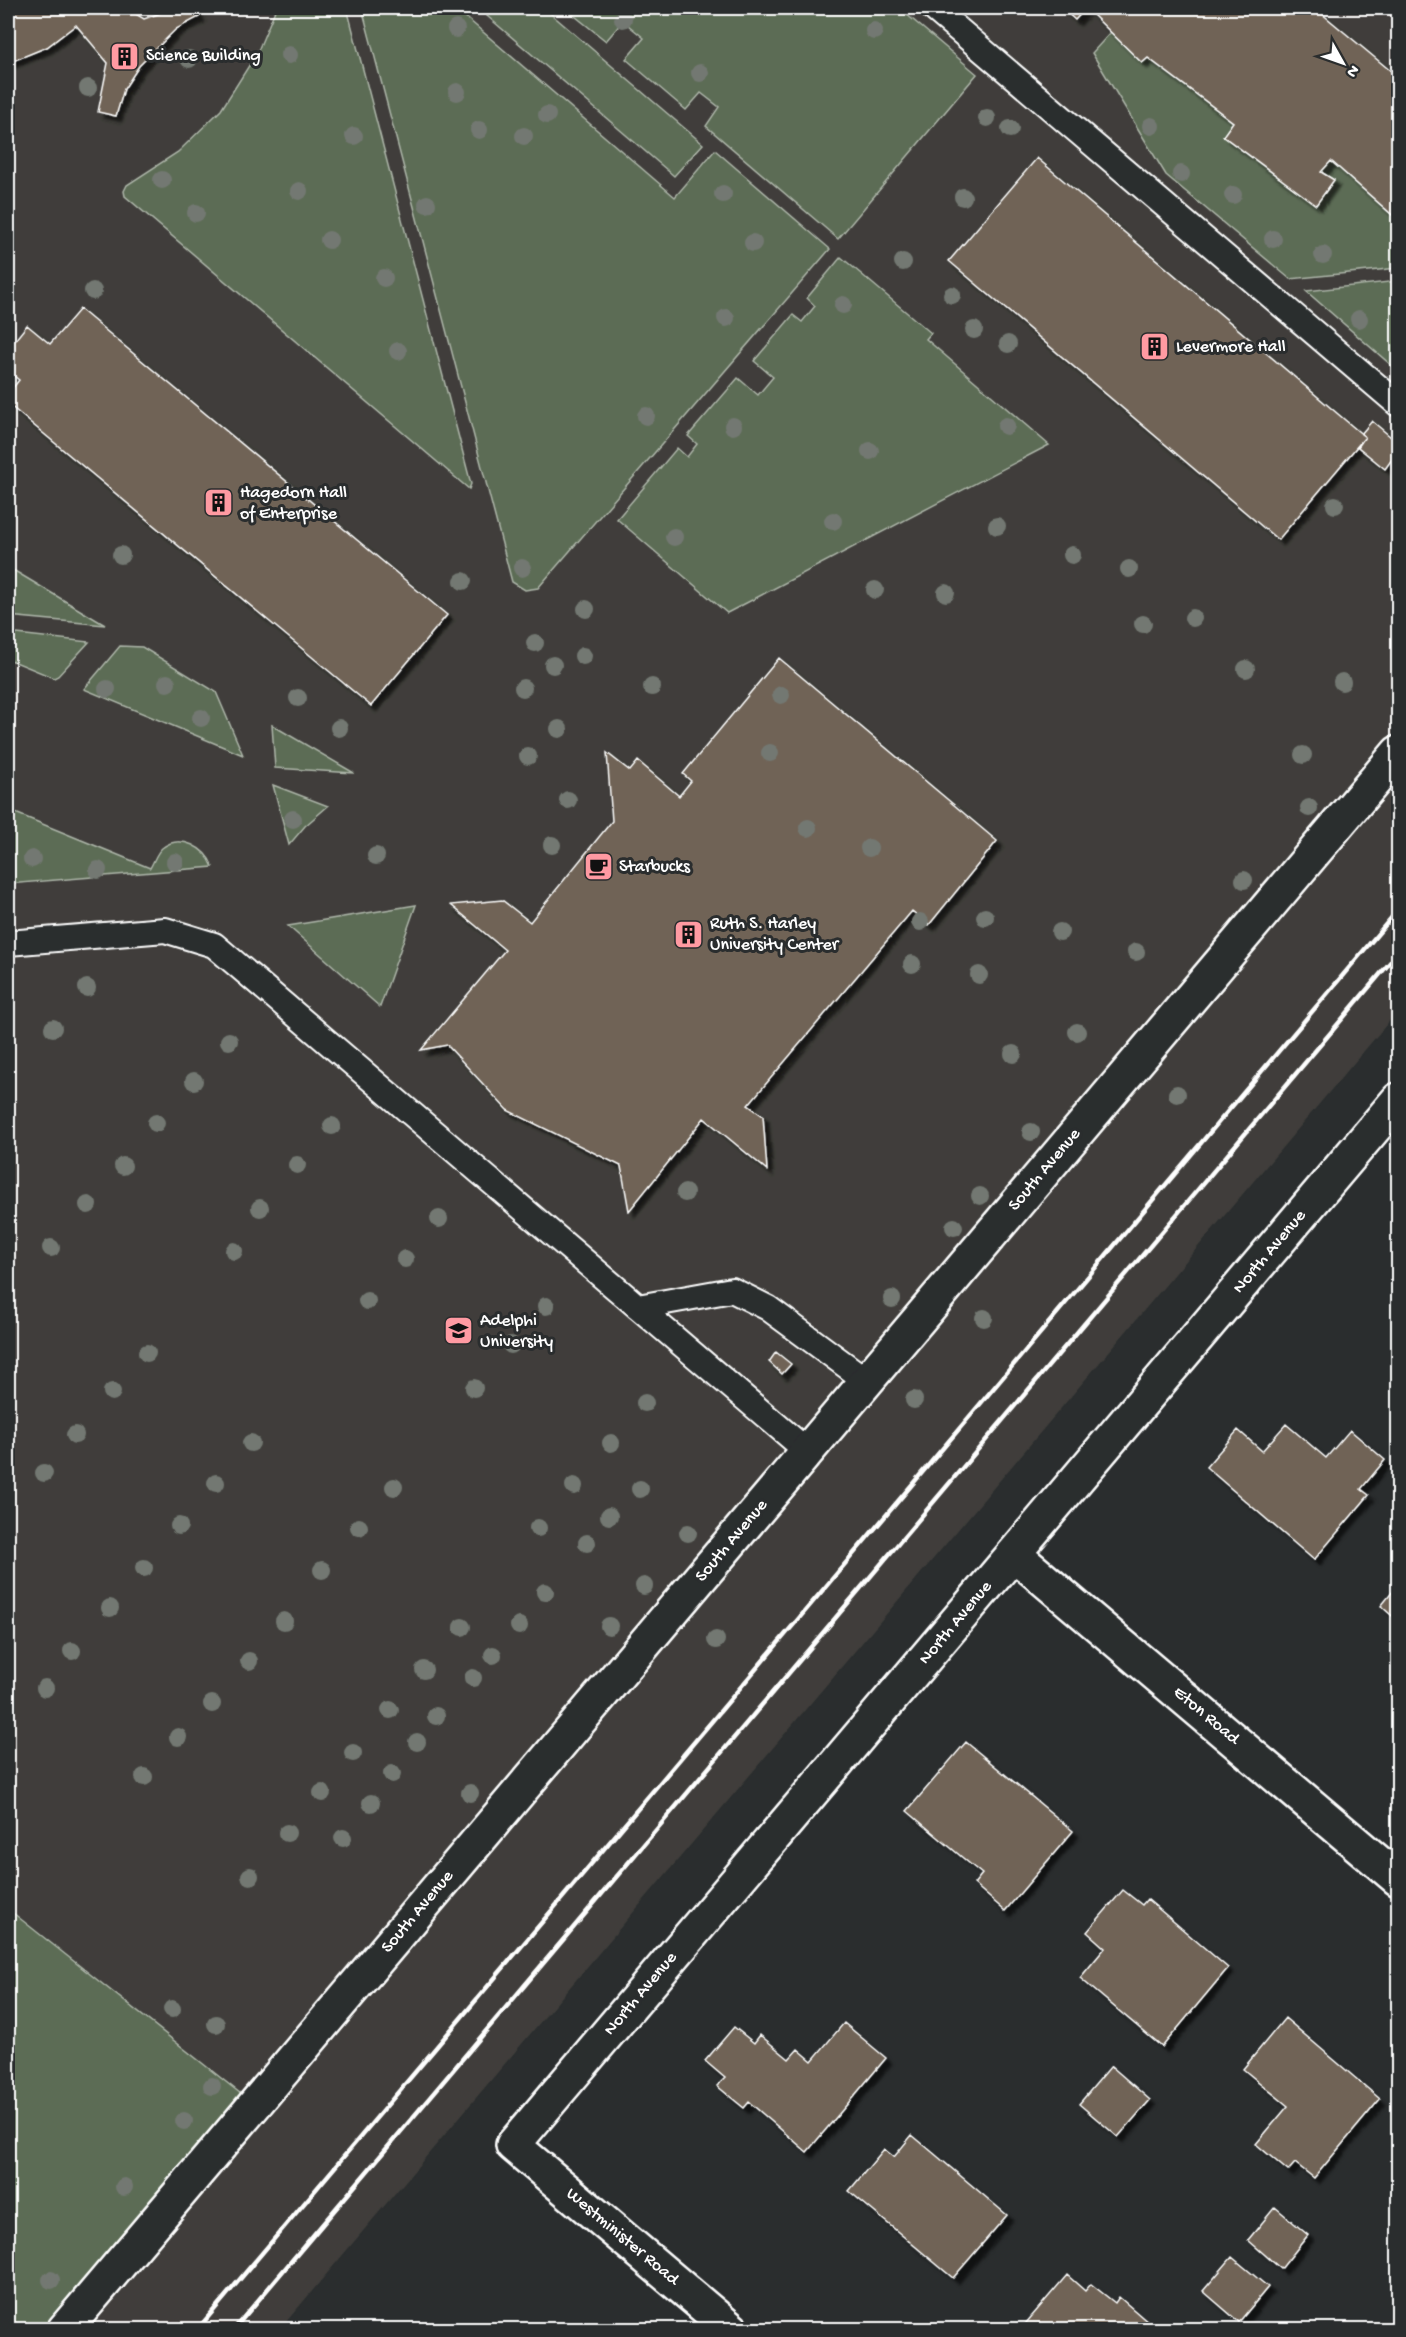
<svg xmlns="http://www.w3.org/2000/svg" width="1406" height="2337" font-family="'Gochi Hand',sans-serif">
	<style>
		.built { fill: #3f3e3a }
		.green { fill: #5c6c55; stroke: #aeb6aa; stroke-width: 1.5 }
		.building { fill: #706456; stroke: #fff; stroke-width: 1.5; filter: url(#shadow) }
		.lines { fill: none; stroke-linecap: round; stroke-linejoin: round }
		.lane-casing { stroke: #fff; stroke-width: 28 }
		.street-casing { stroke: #fff; stroke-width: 38 }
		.secondary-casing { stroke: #fff; stroke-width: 38 }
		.lane { stroke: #2a2d2e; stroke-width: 24 }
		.street { stroke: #2a2d2e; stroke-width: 33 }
		.secondary { stroke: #2a2d2e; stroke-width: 33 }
		.rail { stroke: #fff; stroke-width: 4.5 }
		.tree { fill: #737872 }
		.labels { text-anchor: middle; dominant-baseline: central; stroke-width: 6; stroke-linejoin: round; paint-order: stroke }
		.poi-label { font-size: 18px; fill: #fff; stroke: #2a2d2e; text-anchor: start }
		.street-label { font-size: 18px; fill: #fff; stroke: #2a2d2e }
	</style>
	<defs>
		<filter id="shadow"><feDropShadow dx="5.5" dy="5.5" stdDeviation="1.5" flood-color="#0009"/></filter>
	</defs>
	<rect width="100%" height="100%" fill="#2a2d2e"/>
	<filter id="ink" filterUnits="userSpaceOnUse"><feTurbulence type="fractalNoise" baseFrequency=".0167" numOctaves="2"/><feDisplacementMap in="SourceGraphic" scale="12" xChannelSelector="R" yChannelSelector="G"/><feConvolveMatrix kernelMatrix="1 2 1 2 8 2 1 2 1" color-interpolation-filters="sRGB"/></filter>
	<g filter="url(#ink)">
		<path class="built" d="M8,8H1398V1011L280,2329H59L254,2105L8,1908Z"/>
		<path class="green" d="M276,8H347L471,484L469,489L125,196L124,191L127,185L178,152L221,110L257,53Z
			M362,8H467L462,14L675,197L715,150L830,249L538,588L525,590L512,582Z
			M494,8H544L703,144L674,176L487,16Z
			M565,8H899L977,74L838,239L706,126L719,107L701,93L686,110L626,59L644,38L623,21L606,41Z
			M1111,32L1142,63L1148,58L1233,122L1223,136L1316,204L1334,180L1321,172L1331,161L1398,220V268L1290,279L1166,175L1092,53Z
			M841,257L931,333L926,339L1049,445L727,613L617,519L677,448L687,457L697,444L688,436L738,378L758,395L773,377L754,361L793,315L802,322L815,306L807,298Z
			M1398,281V371L1306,291Z
			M8,567L105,625L8,616Z
			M8,633L89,642L58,676L54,678L8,659Z
			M120,646L142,647L216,692L243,755L84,689Z
			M272,725L354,773L275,768Z
			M273,785L328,806L305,826L289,845Z
			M8,810L150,868C154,862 156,853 162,848C181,833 206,848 213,867L8,884Z
			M416,905L380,1007L288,926Z
			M8,1909L255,2105L59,2329H8Z"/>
		<path class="building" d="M8,8H126L144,19L174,8H196L199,17L176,29L139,66L124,89L116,116L98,112L108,63L76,25L47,47L8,63Z
			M1062,8H1086L1075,20Z
			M1086,8H1315L1398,77V220L1331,161L1321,172L1334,180L1316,205L1223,136L1233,122L1148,58L1142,63Z
			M1037,158L1365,437L1278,540L949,261Z
			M80,309L447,615L371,706L8,404V394L19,380L8,371V349L27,325L50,344Z
			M1372,421L1398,443V451L1385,469L1358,447L1365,437L1361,434Z
			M779,658L997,841L929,925L912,911L748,1105L763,1116L767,1170L704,1118L629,1211L621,1166L507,1110L447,1045L421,1050L505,950L451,905L502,900L530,922L612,821L607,753L630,771L638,761L679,796L691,781L683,774Z
			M776,1352L791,1364L782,1374L769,1362Z
			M1286,1424L1326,1458L1350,1430L1385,1460L1361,1489L1369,1495L1314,1560L1206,1467L1238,1430L1262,1451Z
			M1398,1585V1621L1381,1606Z
			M966,1742L1073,1831L1005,1911L974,1884L982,1874L907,1811Z
			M1123,1890L1142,1905L1147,1899L1228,1968L1162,2047L1080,1978L1105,1948L1087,1932Z
			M1285,2018L1380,2099L1314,2178L1295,2163L1288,2171L1256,2144L1288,2106L1243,2069Z
			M844,2023L886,2058L807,2152L749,2102L744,2108L717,2086L725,2078L705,2061L734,2027L754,2043L760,2035L789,2059L798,2049L812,2061Z
			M1111,2066L1150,2100L1118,2137L1079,2104Z
			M912,2135L1007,2215L953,2278L849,2191L884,2149L894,2157Z
			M1275,2207L1308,2235L1281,2269L1248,2240Z
			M1232,2257L1268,2287L1239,2322L1203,2291Z
			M1067,2275L1085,2291L1091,2284L1115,2303L1119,2297L1157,2330H1020Z"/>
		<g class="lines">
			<defs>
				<path id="lane" d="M933,8L1398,404
					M8,943L165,930L214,945L808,1452
					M638,1307L732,1290L768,1308L867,1381"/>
				<path id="street" d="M1014,1554L1398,1879
					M732,2330L513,2145L1398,1100"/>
				<path id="secondary" d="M64,2330L1398,753"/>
			</defs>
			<use href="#lane" class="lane-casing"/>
			<use href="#street" class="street-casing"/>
			<use href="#secondary" class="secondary-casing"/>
			<use href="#lane" class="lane"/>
			<use href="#street" class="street"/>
			<use href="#secondary" class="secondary"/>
			<path class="rail" d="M197,2330L1398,910
				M233,2330L1398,953"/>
		</g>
		<g class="tree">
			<circle cx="623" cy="19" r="9"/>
			<circle cx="456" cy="29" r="9"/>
			<circle cx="874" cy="31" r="9"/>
			<circle cx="289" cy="55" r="9"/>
			<circle cx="189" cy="59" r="9"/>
			<circle cx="700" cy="73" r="9"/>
			<circle cx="88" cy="88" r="9"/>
			<circle cx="457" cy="92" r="9"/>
			<circle cx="547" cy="115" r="9"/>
			<circle cx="987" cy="118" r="9"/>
			<circle cx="1151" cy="126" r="9"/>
			<circle cx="1010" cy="129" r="9"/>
			<circle cx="479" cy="130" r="9"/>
			<circle cx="354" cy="136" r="9"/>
			<circle cx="524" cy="136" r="9"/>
			<circle cx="1181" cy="174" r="9"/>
			<circle cx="162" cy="180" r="9"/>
			<circle cx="299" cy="191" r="9"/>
			<circle cx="723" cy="194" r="9"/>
			<circle cx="1233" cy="195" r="9"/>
			<circle cx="963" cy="197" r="9"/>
			<circle cx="427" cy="204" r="9"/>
			<circle cx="196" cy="213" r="9"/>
			<circle cx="1273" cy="239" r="9"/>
			<circle cx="329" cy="240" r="9"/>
			<circle cx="753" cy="243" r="9"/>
			<circle cx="1323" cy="255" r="9"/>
			<circle cx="903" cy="262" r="9"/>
			<circle cx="384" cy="278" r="9"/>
			<circle cx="93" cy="291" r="9"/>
			<circle cx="952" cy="295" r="9"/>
			<circle cx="843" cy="305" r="9"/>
			<circle cx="726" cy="318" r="9"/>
			<circle cx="1359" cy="319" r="9"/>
			<circle cx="974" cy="330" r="9"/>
			<circle cx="1008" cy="344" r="9"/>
			<circle cx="398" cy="351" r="9"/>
			<circle cx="646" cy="416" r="9"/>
			<circle cx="733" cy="426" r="9"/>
			<circle cx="1006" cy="426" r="9"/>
			<circle cx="870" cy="451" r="9"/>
			<circle cx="1335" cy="505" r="9"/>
			<circle cx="833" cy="521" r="9"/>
			<circle cx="997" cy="526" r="9"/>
			<circle cx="674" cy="537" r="9"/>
			<circle cx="121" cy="555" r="9"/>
			<circle cx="1072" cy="555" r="9"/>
			<circle cx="522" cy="568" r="9"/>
			<circle cx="1129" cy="569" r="9"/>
			<circle cx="463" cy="581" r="9"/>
			<circle cx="875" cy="590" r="9"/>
			<circle cx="946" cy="593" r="9"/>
			<circle cx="586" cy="609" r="9"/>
			<circle cx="1193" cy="618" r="9"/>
			<circle cx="1143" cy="624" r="9"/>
			<circle cx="535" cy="643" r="9"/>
			<circle cx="583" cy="656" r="9"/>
			<circle cx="553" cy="665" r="9"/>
			<circle cx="1246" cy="669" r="9"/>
			<circle cx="1342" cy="682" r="9"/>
			<circle cx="167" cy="683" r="9"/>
			<circle cx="652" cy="687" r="9"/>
			<circle cx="523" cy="688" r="9"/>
			<circle cx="107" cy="689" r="9"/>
			<circle cx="781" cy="695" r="9"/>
			<circle cx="298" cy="698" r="9"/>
			<circle cx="201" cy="718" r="9"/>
			<circle cx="339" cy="728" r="9"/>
			<circle cx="559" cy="729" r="9"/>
			<circle cx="770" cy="753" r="9"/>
			<circle cx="1303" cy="755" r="9"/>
			<circle cx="528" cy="756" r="9"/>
			<circle cx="568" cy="800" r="9"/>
			<circle cx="1309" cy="808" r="9"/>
			<circle cx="293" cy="819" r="9"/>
			<circle cx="808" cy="828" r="9"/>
			<circle cx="552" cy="845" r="9"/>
			<circle cx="869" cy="848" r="9"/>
			<circle cx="376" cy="856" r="9"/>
			<circle cx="32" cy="859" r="9"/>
			<circle cx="175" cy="862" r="9"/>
			<circle cx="98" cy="870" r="9"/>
			<circle cx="1244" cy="880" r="9"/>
			<circle cx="985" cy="917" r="9"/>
			<circle cx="920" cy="922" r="9"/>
			<circle cx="1060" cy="932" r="9"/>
			<circle cx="1136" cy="952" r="9"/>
			<circle cx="912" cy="964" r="9"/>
			<circle cx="979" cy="975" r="9"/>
			<circle cx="87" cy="988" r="9"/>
			<circle cx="53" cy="1028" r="9"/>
			<circle cx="1077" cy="1032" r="9"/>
			<circle cx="229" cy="1041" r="9"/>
			<circle cx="1013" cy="1054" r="9"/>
			<circle cx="194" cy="1081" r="9"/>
			<circle cx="1177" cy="1094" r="9"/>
			<circle cx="156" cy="1123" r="9"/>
			<circle cx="332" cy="1126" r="9"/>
			<circle cx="1031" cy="1132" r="9"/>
			<circle cx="297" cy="1165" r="9"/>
			<circle cx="123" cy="1166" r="9"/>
			<circle cx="685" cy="1193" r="9"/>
			<circle cx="980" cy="1196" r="9"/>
			<circle cx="88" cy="1205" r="9"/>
			<circle cx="260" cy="1208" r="9"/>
			<circle cx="439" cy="1219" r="9"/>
			<circle cx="954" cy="1227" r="9"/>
			<circle cx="51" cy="1248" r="9"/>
			<circle cx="234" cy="1251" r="9"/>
			<circle cx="405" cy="1259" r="9"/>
			<circle cx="892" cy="1299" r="9"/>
			<circle cx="367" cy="1301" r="9"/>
			<circle cx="546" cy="1306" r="9"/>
			<circle cx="984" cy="1318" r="9"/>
			<circle cx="511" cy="1345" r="9"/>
			<circle cx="147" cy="1353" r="9"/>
			<circle cx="474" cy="1388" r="9"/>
			<circle cx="112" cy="1392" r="9"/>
			<circle cx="914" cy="1400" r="9"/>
			<circle cx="645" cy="1403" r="9"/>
			<circle cx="75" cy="1435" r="9"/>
			<circle cx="251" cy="1443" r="9"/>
			<circle cx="611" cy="1443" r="9"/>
			<circle cx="44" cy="1473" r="9"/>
			<circle cx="216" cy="1483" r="9"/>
			<circle cx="574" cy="1486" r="9"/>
			<circle cx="394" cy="1487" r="9"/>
			<circle cx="640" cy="1489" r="9"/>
			<circle cx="609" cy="1516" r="9"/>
			<circle cx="179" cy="1526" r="9"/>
			<circle cx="359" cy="1527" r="9"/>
			<circle cx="538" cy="1528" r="9"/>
			<circle cx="688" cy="1533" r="9"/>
			<circle cx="587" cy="1543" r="9"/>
			<circle cx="144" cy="1568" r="9"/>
			<circle cx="322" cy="1570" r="9"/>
			<circle cx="644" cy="1586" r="9"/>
			<circle cx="545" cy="1592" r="9"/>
			<circle cx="110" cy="1608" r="9"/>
			<circle cx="284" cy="1621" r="9"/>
			<circle cx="519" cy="1626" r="9"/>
			<circle cx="609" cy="1626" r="9"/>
			<circle cx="462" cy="1627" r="9"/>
			<circle cx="716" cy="1640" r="9"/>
			<circle cx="72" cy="1651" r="9"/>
			<circle cx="493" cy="1655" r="9"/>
			<circle cx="249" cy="1661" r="9"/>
			<circle cx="424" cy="1670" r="9"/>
			<circle cx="473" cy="1678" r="9"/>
			<circle cx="45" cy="1688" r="9"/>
			<circle cx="212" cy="1704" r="9"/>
			<circle cx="390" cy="1710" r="9"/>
			<circle cx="436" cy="1716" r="9"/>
			<circle cx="178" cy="1737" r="9"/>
			<circle cx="417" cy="1742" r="9"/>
			<circle cx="353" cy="1753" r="9"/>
			<circle cx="392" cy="1774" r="9"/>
			<circle cx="144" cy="1777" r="9"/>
			<circle cx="322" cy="1793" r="9"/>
			<circle cx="470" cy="1793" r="9"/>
			<circle cx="371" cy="1803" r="9"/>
			<circle cx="287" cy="1833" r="9"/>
			<circle cx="343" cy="1838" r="9"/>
			<circle cx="250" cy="1876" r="9"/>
			<circle cx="172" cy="2009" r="9"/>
			<circle cx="216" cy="2024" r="9"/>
			<circle cx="212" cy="2086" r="9"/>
			<circle cx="184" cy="2121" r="9"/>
			<circle cx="124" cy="2187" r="9"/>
			<circle cx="51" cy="2280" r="9"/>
		</g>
	</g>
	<defs>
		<symbol id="building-square" viewBox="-11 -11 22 22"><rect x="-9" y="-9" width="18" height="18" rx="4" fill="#ff9aa2" stroke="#2a2d2e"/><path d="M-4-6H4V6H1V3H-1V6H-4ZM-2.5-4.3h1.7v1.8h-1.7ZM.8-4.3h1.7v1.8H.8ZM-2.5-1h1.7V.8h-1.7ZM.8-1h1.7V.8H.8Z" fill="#111"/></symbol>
		<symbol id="cafe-square" viewBox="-11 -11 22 22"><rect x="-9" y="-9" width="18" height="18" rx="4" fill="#ff9aa2" stroke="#2a2d2e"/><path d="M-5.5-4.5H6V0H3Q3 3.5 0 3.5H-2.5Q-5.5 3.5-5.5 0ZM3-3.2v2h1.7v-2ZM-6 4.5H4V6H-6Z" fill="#111"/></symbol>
		<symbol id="university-square" viewBox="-11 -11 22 22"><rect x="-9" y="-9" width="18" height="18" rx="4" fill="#ff9aa2" stroke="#2a2d2e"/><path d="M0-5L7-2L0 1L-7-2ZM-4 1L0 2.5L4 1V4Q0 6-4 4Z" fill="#111"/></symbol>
	</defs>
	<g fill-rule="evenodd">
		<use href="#building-square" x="108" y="40" width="33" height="33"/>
		<use href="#building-square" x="1138" y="330" width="33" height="33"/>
		<use href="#building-square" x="202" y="486" width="33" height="33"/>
		<use href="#cafe-square" x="582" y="850" width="33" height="33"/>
		<use href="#building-square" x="672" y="918" width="33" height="33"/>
		<use href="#university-square" x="442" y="1314" width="33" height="33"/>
	</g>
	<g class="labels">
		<g class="poi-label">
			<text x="146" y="56">Science Building</text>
			<text x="1176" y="347">Levermore Hall</text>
			<text x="240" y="493">Hagedorn Hall<tspan x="240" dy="21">of Enterprise</tspan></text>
			<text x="619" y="867">Starbucks</text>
			<text x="710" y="924">Ruth S. Harley<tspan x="710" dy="21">University Center</tspan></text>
			<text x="480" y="1321">Adelphi<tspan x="480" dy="21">University</tspan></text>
		</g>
		<g class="street-label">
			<text transform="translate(1045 1170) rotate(-50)">South Avenue</text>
			<text transform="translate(1270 1252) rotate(-50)">North Avenue</text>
			<text transform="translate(732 1541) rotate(-50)">South Avenue</text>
			<text transform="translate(956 1623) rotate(-50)">North Avenue</text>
			<text transform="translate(1206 1716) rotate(40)">Eton Road</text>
			<text transform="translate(418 1912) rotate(-50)">South Avenue</text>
			<text transform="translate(641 1994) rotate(-50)">North Avenue</text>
			<text transform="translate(622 2237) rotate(40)">Westminister Road</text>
		</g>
	</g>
	<rect width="1406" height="2337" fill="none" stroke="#2a2d2e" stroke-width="30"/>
	<rect x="15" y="15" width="1376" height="2307" fill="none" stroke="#fff" stroke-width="2" filter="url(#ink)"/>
	<g transform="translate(1343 63) rotate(130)" stroke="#2a2d2e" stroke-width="4.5" paint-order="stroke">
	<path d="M0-4.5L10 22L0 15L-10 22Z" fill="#ffffff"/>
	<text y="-9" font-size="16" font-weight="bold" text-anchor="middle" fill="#ffffff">N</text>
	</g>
</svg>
